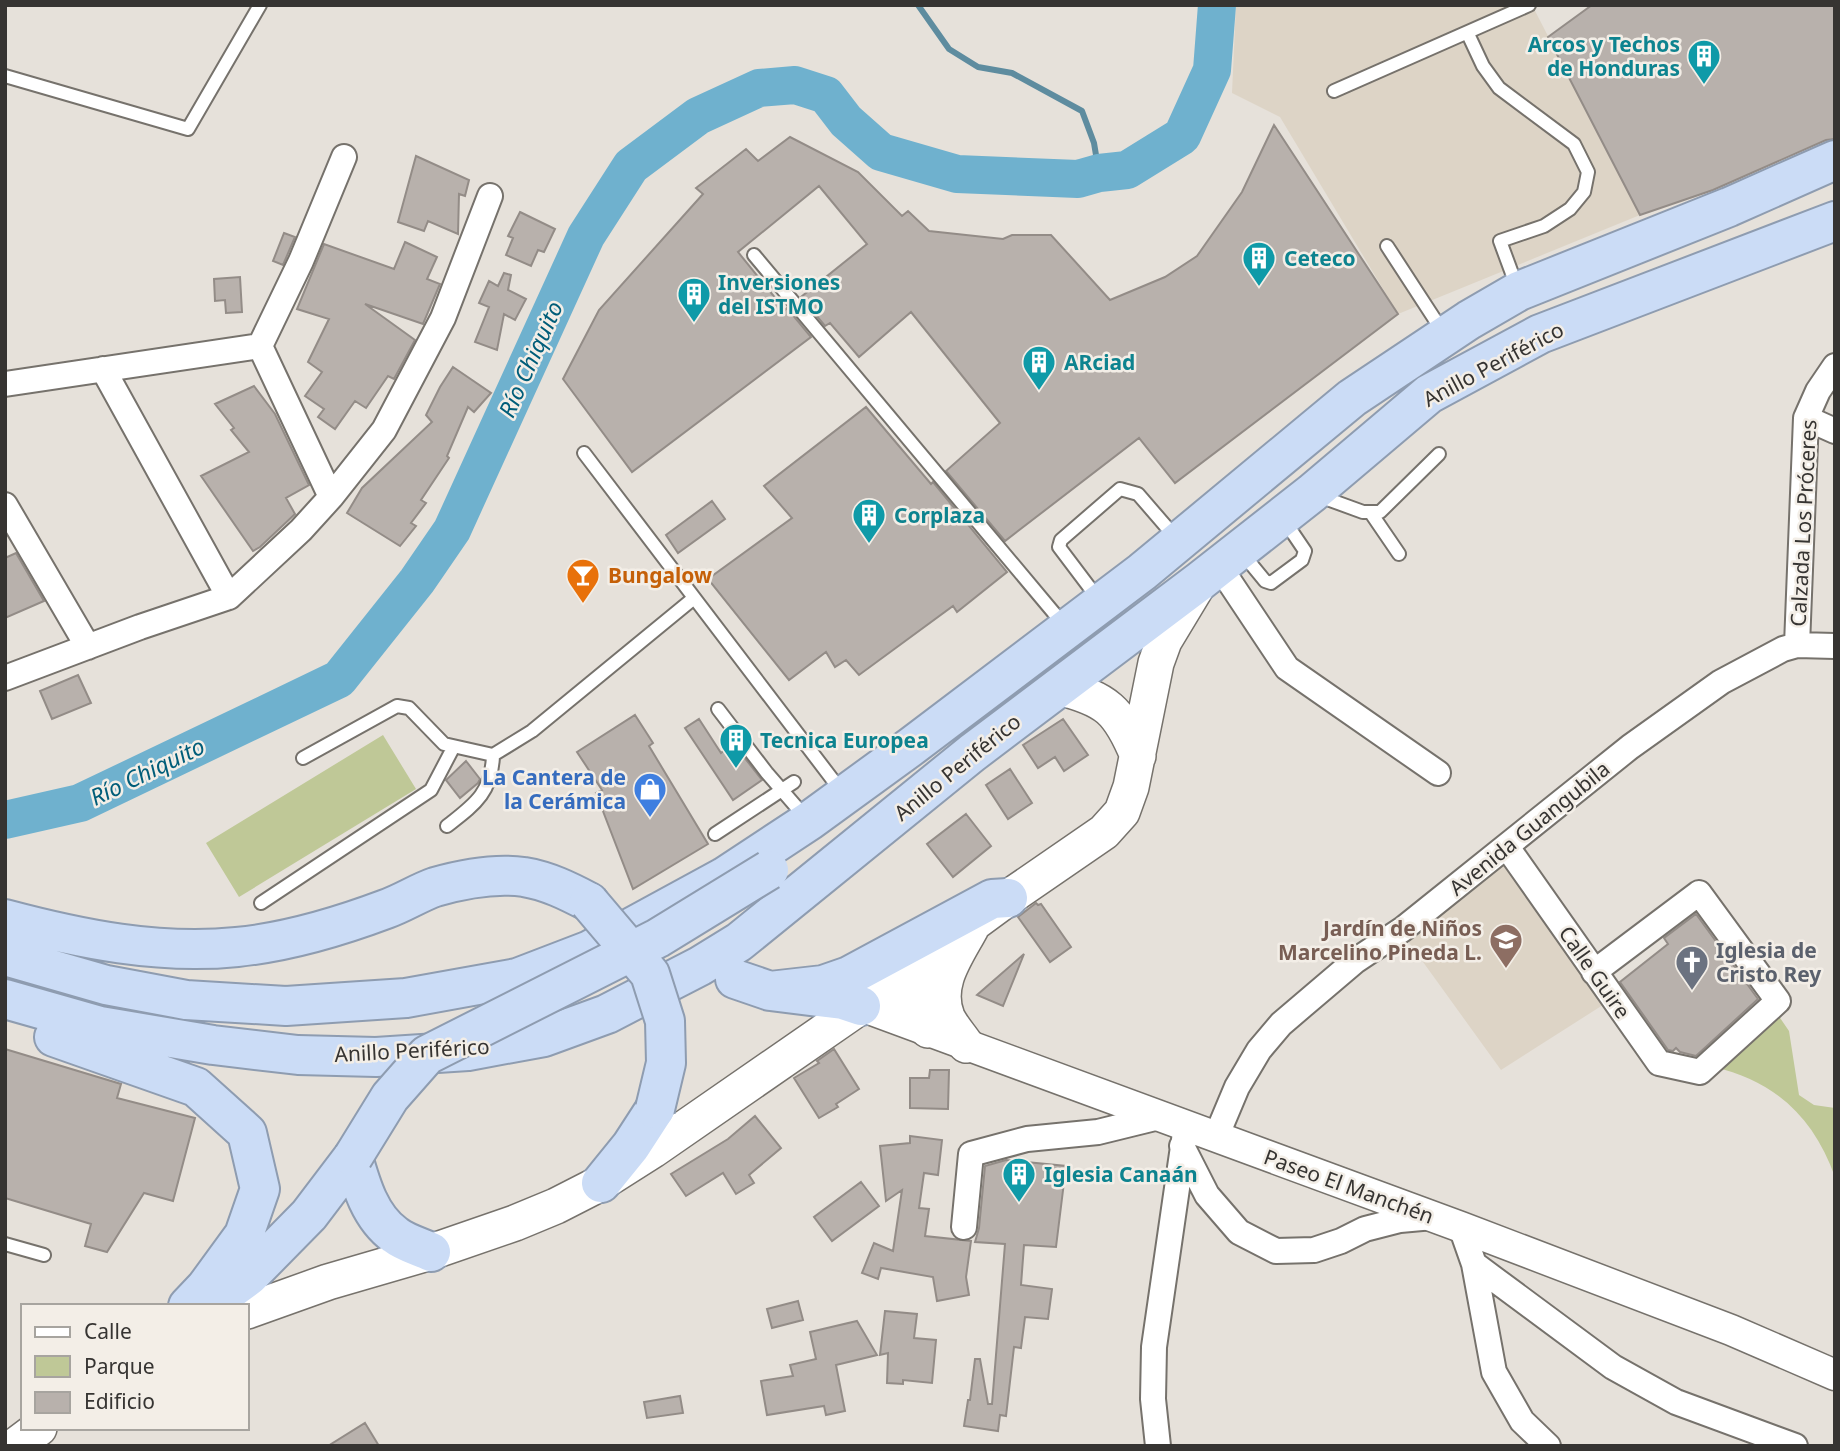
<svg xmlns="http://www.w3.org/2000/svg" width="1840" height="1451" font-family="'Noto Sans',sans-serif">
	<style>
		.built { fill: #ddd4c6 }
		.green { fill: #bfc897 }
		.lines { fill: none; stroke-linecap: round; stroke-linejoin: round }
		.stream { stroke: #5e8c9f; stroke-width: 6 }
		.river { stroke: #6fb1ce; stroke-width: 38 }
		.building { fill: #b8b1ac; stroke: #938c87; stroke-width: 2 }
		.service-casing { stroke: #76726c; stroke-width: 16 }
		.minor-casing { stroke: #76726c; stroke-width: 28 }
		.tertiary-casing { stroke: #76726c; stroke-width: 33 }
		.secondary-casing { stroke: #76726c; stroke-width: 38 }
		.trunk-casing { stroke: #8e9cb0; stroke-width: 42 }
		.service { stroke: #fff; stroke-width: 12 }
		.minor { stroke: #fff; stroke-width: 24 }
		.tertiary { stroke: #fff; stroke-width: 30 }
		.secondary { stroke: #fff; stroke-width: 35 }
		.trunk { stroke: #cbdcf6; stroke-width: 38 }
		.trunk-bridge-casing { stroke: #8e9cb0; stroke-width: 42; stroke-linecap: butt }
		.trunk-bridge { stroke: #cbdcf6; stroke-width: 38 }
		.labels { text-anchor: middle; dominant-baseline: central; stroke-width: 5; stroke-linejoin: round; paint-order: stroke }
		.culture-label { font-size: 21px; font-weight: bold; fill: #0d838f; stroke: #f3eee7; text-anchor: start }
		.street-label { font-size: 21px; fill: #363432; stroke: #f3eee7 }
		.food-label { font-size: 21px; font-weight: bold; fill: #c56008; stroke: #f3eee7; text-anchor: start }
		.shop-label { font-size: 21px; font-weight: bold; fill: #366cbe; stroke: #f3eee7; text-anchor: end }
		.education-label { font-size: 21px; font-weight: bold; fill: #785e54; stroke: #f3eee7; text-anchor: end }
		.worship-label { font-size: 21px; font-weight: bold; fill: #5b616d; stroke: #f3eee7; text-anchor: start }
		.water-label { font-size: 23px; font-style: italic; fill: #005d79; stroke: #f3eee7 }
	</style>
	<rect width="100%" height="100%" fill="#e6e1da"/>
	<path class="built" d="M1236,5H1532L1640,215L1398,314L1280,117L1232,93Z
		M1506,855L1606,1003L1501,1070L1405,937Z"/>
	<path class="green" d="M383,735L416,789L239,897L206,843Z
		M1776,1012L1789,1031L1799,1095L1814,1105L1835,1108V1177C1814,1118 1775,1081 1714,1067Z"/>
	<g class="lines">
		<path class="stream" d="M918,5L949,49L978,67L1012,73L1082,111L1094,143L1099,173"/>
		<path class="river" d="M5,820L80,803L339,679L417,581L452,530L586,236L631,166L698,116L759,88L795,85L826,95L846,121L881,152L957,174L1078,179L1099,173L1127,170L1182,136L1212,70L1217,5"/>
	</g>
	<path class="building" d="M1592,5H1835V139L1826,140L1713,190L1640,215L1548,37Z
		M1274,125L1398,314L1175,483L1139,438L1005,541L946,471L1000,423L911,312L859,357L830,323L825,326L801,297L867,244L819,186L738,252L785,310L787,308L811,337L632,472L563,379L599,310L703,194L696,188L746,149L758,161L790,137L858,172L902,216L908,211L929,231L1003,239L1012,235H1051L1110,300L1165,277L1197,256L1242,192Z
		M416,156L469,180L465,196L459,194L458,234L428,221L424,231L398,222Z
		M520,212L555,229L544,252L538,250L531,266L506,255L513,238L508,236Z
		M284,233L295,237L283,265L273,261Z
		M405,242L437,257L427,279L440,284L423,324L365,304L415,340L394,379L388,376L366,408L355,401L335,429L318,417L324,409L305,396L322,372L308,362L329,319L297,309L324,244L394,269Z
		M504,273L511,275L508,290L526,299L515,320L504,314L497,350L475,342L489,307L479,303L489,281L498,286Z
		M240,277L242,312L226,313L225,300L215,301L214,279Z
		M453,367L491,393L474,412L468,407L447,456L449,458L421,500L426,503L411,523L416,526L400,546L347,513L362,488L432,422L426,415L440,387Z
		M254,386L275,414L309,485L286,498L295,514L260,547L253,551L201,476L249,452L231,430L234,428L215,404Z
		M866,407L931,484L933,482L1007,572L957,612L953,606L859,675L846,660L835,667L826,652L789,680L708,579L792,518L764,486Z
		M712,501L725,519L678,553L666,535Z
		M16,553L44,601L5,618V558Z
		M78,675L91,703L52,719L40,691Z
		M635,715L653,743L649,746L708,844L633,889L596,793L602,790L577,752Z
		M699,719L721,753L733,743L762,780L733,800L685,728Z
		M1063,719L1088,755L1064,771L1055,757L1038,768L1023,745Z
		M466,761L480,779L478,783L460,798L446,780Z
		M1010,769L1032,803L1008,819L986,785Z
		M966,814L991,846L953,877L927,844Z
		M1036,903L1038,905L1041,904L1071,947L1050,962L1018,917Z
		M1696,914L1758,999L1696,1056L1680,1052L1676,1048L1673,1051L1668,1050L1620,982L1668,944L1664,938Z
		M1024,954L1003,1006L977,995Z
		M5,1049L121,1084L117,1098L195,1118L173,1201L144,1193L107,1252L85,1246L91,1224L5,1198Z
		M834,1049L859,1089L836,1104L838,1107L819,1118L794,1078L819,1063L817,1061Z
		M930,1070H949L948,1109L910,1108V1078H929Z
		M755,1116L781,1148L749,1175L754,1183L736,1194L723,1173L686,1196L671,1174L728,1139Z
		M910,1136L942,1140L938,1175L924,1173L919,1208L929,1209L925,1236L971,1241L966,1277L969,1295L937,1301L933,1277L881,1268L878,1279L862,1273L874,1243L893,1251L902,1190L886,1201L880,1146L910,1143Z
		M1006,1160L1066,1166L1056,1247L1024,1245L1021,1285L1052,1289L1048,1319L1025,1317L1021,1348L1014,1347L1006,1416L1000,1415L998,1431L964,1426L968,1400H970L975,1359H980L988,1404H992L1005,1244L975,1242L979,1228L985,1166Z
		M861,1182L879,1206L832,1241L814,1217Z
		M798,1301L803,1320L772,1328L767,1309Z
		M885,1311L917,1314L914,1338L936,1340L932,1383L903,1380V1384L887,1383L888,1353L880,1355Z
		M857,1321L877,1355L836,1365L845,1411L826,1415L824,1406L767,1415L761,1381L793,1376L790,1365L816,1359L810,1332Z
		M680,1396L683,1413L647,1418L644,1402Z
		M365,1423L379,1446H328Z"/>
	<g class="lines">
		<defs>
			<path id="service" d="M1468,34L1483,66L1499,88L1574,144L1588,172L1584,192L1570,209L1544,226L1500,241L1517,287
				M5,76L188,129L260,5
				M1334,91L1529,5
				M1387,246L1443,332
				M754,255L1064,625
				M584,453L842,792
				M1319,496L1363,512H1380L1439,454
				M1371,513L1399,554
				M1242,553L1265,581L1271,583L1302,560L1305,551L1284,520
				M1099,600L1059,547L1061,540L1120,489L1138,494L1176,538
				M718,709L767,773L806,818
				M303,758L397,706L409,708L444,744L493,755
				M447,826C474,805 492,793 493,755L532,731L694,598
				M715,834L794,782
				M261,903L431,790L453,748
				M5,1244L44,1255"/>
			<path id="minor" d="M260,346L331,497
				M103,369L229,597
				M5,384L260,346L301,261L344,157
				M1806,418L1835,431
				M5,505L88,647
				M1219,566L1287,668L1438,773
				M1797,645L1806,418L1818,391L1835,366
				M5,678L140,627L229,597L301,530L331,497L384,430L443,318L490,196
				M1507,847L1659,1063L1700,1072L1778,1001L1699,893L1594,972
				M1216,1137L1237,1087L1259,1050L1281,1024L1355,961L1403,929L1630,747L1721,682L1783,649L1797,645L1835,646
				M1182,1146L1207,1195L1239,1232L1276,1251L1314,1250L1341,1241L1365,1229L1400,1220L1433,1217
				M964,1227L971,1154L1027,1139L1098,1132L1159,1117
				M1461,1227L1474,1264L1494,1372L1522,1421L1548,1446
				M1474,1264L1613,1367L1676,1402L1795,1446
				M1158,1446L1153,1399L1154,1347L1186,1126"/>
			<path id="tertiary" d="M861,1006L1461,1227L1731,1330L1835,1375"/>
			<path id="secondary" d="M1058,687C1107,699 1119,710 1138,756
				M918,962L910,989L912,1013L928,1030
				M966,1045C960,1036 951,1026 947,1017C934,984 956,956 971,928
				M247,1311L328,1282L431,1252L515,1223L556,1206L601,1183L653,1150L861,1006L1008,898L1104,832L1122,812L1131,787L1156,663L1164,641L1196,588
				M15,1446L39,1428"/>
			<path id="trunk" d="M5,919C80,939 159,955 237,947C288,942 338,927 386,909C403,903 418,893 435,887C463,879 495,873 524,877C548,881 568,891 589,902
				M5,956L106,985L186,1000L286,1006L406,998L517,978L590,950L724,877L809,821L912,746L1142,572L1352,398L1469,320L1519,291L1729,207L1835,160
				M735,979L770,991L843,1000L861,1006
				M770,991L823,985L849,976L992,899L1008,898
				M5,999L100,1026L213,1045L298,1055L376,1057L468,1051L544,1037L607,1014L700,966L739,942L972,753L1200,581L1312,493L1429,394L1540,334L1835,221
				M54,1037L196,1087L247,1133L260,1189L244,1235L206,1287L188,1306
				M353,1157C361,1185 370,1217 395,1235C405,1243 420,1247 431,1252
				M601,1183L631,1146L655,1109
				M208,1306L249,1276L309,1215L353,1157"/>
		</defs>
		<use href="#service" class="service-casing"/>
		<use href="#minor" class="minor-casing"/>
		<use href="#tertiary" class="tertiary-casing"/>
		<use href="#secondary" class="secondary-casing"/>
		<use href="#trunk" class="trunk-casing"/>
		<use href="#service" class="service"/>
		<use href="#minor" class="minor"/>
		<use href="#tertiary" class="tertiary"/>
		<use href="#secondary" class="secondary"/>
		<use href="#trunk" class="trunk"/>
		<defs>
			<path id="trunk-bridge" d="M589,902L650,974L665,1021L666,1063L655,1109
				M353,1157L390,1097L427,1055L658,938L769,870"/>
		</defs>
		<use href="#trunk-bridge" class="trunk-bridge-casing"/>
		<use href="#trunk-bridge" class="trunk-bridge"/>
	</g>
	<defs>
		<symbol id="building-pin" viewBox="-11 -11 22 30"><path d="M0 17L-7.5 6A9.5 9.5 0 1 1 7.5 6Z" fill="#0f9aa8" stroke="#f3eee7"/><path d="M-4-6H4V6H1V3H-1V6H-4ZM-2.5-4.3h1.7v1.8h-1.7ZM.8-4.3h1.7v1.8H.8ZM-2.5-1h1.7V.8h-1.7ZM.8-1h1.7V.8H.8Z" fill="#fff"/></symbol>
		<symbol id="bar-pin" viewBox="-11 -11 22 30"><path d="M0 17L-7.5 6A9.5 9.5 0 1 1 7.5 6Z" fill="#e8710a" stroke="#f3eee7"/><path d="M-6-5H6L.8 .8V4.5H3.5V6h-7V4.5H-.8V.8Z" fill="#fff"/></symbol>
		<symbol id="shop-pin" viewBox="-11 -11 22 30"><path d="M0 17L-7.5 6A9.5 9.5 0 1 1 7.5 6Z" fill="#3f7fe0" stroke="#f3eee7"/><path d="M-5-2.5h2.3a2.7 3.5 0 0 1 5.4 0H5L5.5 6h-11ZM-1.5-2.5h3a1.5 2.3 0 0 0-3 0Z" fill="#fff"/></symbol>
		<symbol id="school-pin" viewBox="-11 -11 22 30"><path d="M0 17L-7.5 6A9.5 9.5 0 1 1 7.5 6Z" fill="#8d6e63" stroke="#f3eee7"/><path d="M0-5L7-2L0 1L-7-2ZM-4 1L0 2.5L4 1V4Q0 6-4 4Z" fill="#fff"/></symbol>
		<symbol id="church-pin" viewBox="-11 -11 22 30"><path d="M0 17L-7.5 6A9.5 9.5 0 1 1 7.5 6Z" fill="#6b7280" stroke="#f3eee7"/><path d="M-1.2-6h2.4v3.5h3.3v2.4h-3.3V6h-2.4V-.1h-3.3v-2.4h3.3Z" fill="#fff"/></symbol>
	</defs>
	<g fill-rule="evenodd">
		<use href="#building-pin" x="1685" y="37" width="38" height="52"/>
		<use href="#building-pin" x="1240" y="239" width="38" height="52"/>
		<use href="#building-pin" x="675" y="275" width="38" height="52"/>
		<use href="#building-pin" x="1020" y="343" width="38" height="52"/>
		<use href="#building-pin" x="850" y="496" width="38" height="52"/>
		<use href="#bar-pin" x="564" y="556" width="38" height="52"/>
		<use href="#building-pin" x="717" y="721" width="38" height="52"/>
		<use href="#shop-pin" x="631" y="770" width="38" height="52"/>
		<use href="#school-pin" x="1487" y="921" width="38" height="52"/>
		<use href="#church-pin" x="1673" y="943" width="38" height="52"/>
		<use href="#building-pin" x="1000" y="1155" width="38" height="52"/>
	</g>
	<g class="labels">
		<g class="culture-label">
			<text x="1680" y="44" text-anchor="end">Arcos y Techos<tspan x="1680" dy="24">de Honduras</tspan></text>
			<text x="1284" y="258">Ceteco</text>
			<text x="718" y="282">Inversiones<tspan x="718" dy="24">del ISTMO</tspan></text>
			<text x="1064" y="362">ARciad</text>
			<text x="894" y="515">Corplaza</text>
			<text x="760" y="740">Tecnica Europea</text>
			<text x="1044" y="1174">Iglesia Canaán</text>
		</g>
		<g class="street-label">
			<text transform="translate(1493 364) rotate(-28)">Anillo Periférico</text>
			<text transform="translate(1803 523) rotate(-87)">Calzada Los Próceres</text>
			<text transform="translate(957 767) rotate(-39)">Anillo Periférico</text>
			<text transform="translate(1529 828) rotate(-39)">Avenida Guangubila</text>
			<text transform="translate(1595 972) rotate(55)">Calle Guire</text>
			<text transform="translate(412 1050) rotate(-3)">Anillo Periférico</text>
			<text transform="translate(1349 1186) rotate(20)">Paseo El Manchén</text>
		</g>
		<g class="food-label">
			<text x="608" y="575">Bungalow</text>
		</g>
		<g class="shop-label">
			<text x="626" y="777">La Cantera de<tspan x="626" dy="24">la Cerámica</tspan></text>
		</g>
		<g class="education-label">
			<text x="1482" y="928">Jardín de Niños<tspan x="1482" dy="24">Marcelino Pineda L.</tspan></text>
		</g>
		<g class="worship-label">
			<text x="1716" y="950">Iglesia de<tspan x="1716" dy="24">Cristo Rey</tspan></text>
		</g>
		<g class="water-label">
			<text transform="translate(530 359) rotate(-66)">Río Chiquito</text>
			<text transform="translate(147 771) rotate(-26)">Río Chiquito</text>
		</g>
	</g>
	<rect width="1840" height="1451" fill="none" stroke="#363432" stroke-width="14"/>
	<rect x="21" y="1304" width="228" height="126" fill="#f3eee7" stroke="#a7a49f" stroke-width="2"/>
	<rect x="35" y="1327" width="35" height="10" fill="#ffffff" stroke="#a7a49f" stroke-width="2"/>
	<text x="84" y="1339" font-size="21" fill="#363432">Calle</text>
	<rect x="35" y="1356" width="35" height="21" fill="#bfc897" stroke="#a7a49f" stroke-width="2"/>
	<text x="84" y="1374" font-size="21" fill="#363432">Parque</text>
	<rect x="35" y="1392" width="35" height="21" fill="#b8b1ac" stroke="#a7a49f" stroke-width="2"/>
	<text x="84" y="1409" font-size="21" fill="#363432">Edificio</text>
</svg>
